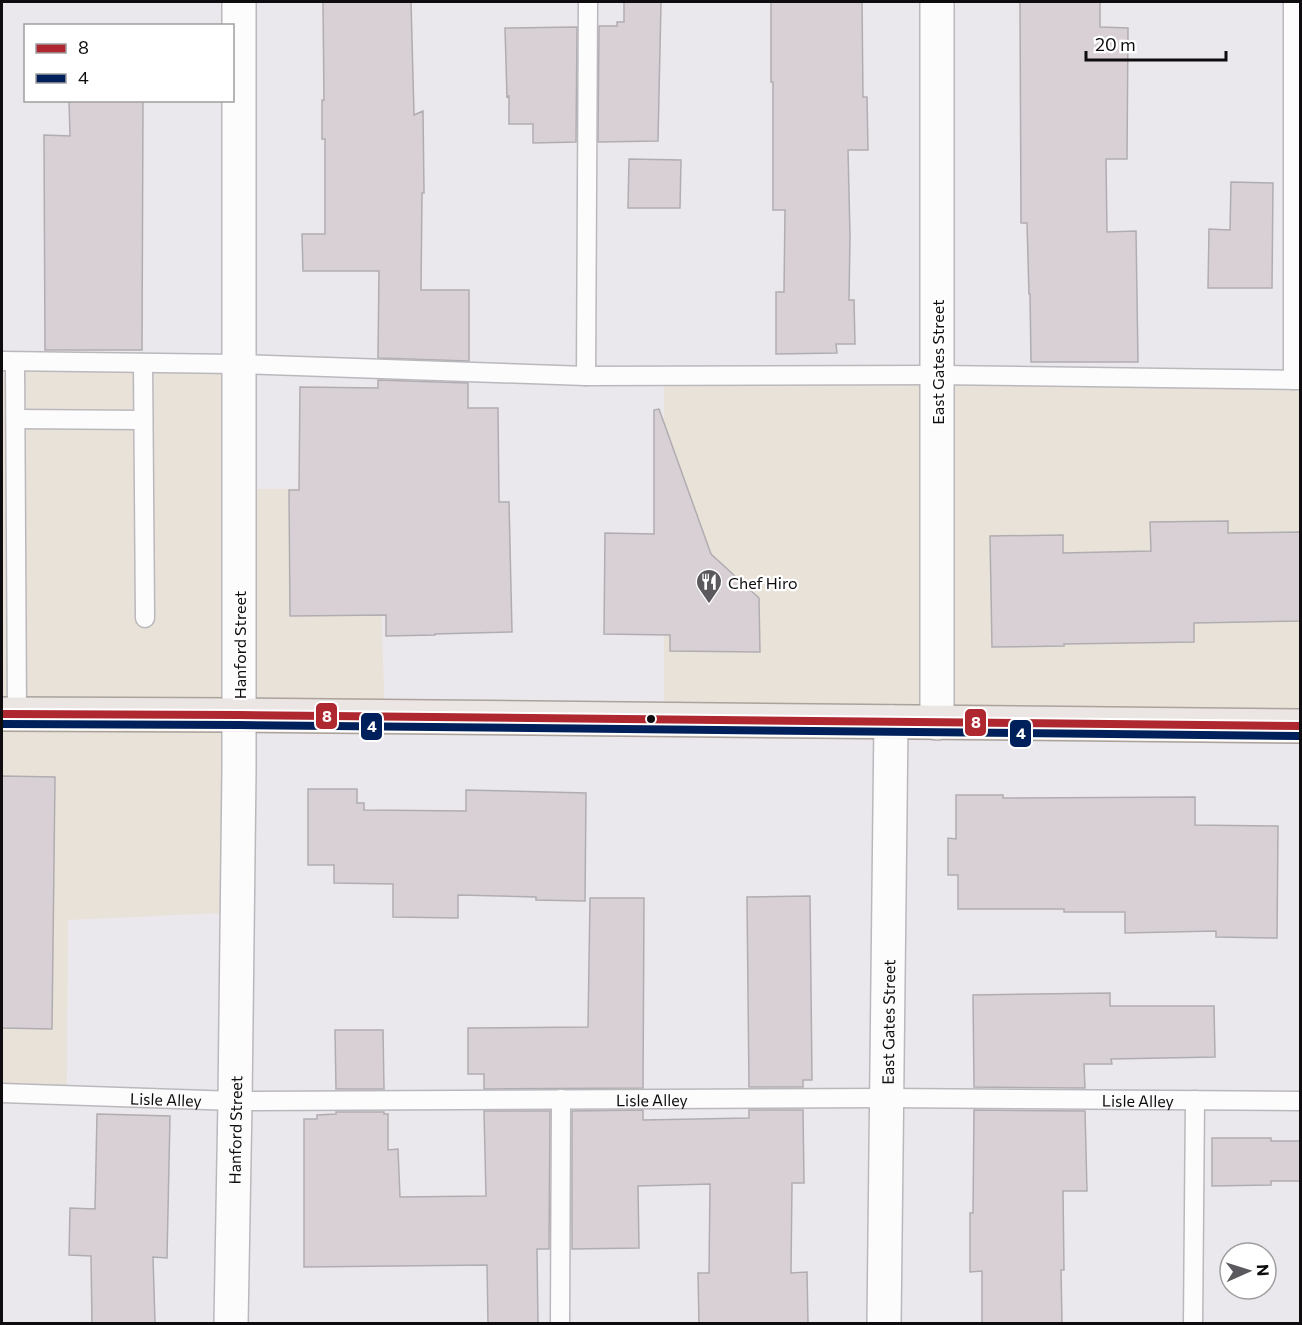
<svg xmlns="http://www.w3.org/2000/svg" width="1302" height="1325" font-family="Commissioner,sans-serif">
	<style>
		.commercial { fill: #e9e2d9 }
		.building { fill: #d9d0d6; stroke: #b0adb0; stroke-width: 1.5 }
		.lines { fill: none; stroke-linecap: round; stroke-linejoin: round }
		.service-casing { stroke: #bbb8bd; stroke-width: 21 }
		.minor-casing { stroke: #bbb8bd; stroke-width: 36 }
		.primary-casing { stroke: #aaa29b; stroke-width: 36 }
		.service { stroke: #fcfcfc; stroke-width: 18 }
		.minor { stroke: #fcfcfc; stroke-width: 33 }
		.primary { stroke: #ebe6e3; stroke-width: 33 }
		.bus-1-casing { stroke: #fff; stroke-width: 12 }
		.bus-2-casing { stroke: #fff; stroke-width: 12 }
		.bus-1 { stroke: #af272f; stroke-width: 8 }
		.bus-2 { stroke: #00205b; stroke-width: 8 }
		.bus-dot { fill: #0e0c0f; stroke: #fff; stroke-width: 2 }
		.labels { text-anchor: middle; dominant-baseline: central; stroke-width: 4.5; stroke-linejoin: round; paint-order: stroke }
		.street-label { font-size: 16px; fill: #0e0c0f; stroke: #fff }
		.poi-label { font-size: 16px; fill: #0e0c0f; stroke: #fff; text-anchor: start }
		.line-badge { stroke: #fff; stroke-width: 2 }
		.badge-label { font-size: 16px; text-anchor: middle; font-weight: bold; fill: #fff }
	</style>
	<rect width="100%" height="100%" fill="#ebe8ed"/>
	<path class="commercial" d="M243,366V489L377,488L385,717L239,715L243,912L68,920L67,1097H2V372Z
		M664,374L1300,380V726L664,720Z"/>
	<path class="building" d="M323,2H411L414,115L423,111L424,193H422L421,290H469V361L378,358L379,271H303L302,234H325V139H322V100H324Z
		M624,2H661L658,141L598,142L599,26H617V22H624Z
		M771,2H862L863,97H867L868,150H848L850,236L849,300H854L855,344H836L837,353L776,354V292H784L785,210H773V82H771Z
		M1020,2H1100V27L1128,28L1127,159H1106L1107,232L1136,231L1138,362H1031L1030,294H1029L1027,223H1021Z
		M577,27L576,142L533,143V124H509V96L507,97L505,28Z
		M69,100H143L142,350H45L44,135L70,136Z
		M629,159L681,160L680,208H628Z
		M1231,182L1273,183L1272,288H1208L1209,229L1230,230Z
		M378,380L468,383V408H498L499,502H509L512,632L435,634V635L386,636V615L290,616L289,490H299L300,387L378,388Z
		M659,409L711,554L759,598L760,652L670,651V635L604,634L605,533L654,534V410Z
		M1228,521V533L1300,532V621L1194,623V642L1064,644V646L992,647L990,536L1063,535V553L1151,551L1150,522Z
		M2,776L55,777L52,1029L2,1028Z
		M308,789H357V803H364V810L466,811V790L586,793L585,901L536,900V897L458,895V918L393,917V884L334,883V865H308Z
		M956,795H1003V798L1195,797V825L1278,826L1277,938L1216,937V931L1125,933V912H1064V909H958V875H948V838L956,839Z
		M810,896L812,1080H803V1087H749L747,897Z
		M590,898H644L643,1088L484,1089V1074H468V1028L588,1027Z
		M1110,993V1006H1214L1215,1057L1111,1059L1112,1064H1084L1085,1088L974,1087L973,995Z
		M335,1030H383L384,1089H336Z
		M643,1110V1120L749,1118V1110H803L804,1183H792L791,1273L807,1272L808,1323H699L698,1273H709L710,1184L638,1186L639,1248L572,1249V1111Z
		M974,1110L1085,1111L1087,1191H1063L1064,1270H1061L1062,1323H982V1271L970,1272V1213H973Z
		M484,1111H550L549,1249H537L538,1323H488L487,1265L304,1267V1119H317V1115L336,1114V1112H384V1114H388V1150L398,1149L400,1197L486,1196Z
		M97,1114L170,1116L167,1258L153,1257L155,1323H92L91,1256L69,1255L70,1208L95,1209Z
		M1212,1138H1271V1141H1300V1181H1271V1185L1212,1186Z"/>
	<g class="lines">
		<defs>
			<g id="service">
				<path d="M1293,2V380"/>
				<path d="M2,361L238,364L586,376L937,375L1300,380"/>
				<path d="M15,362L17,714"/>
				<path d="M143,363L145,618"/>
				<path d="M586,376L588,2"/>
				<path d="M16,419L143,420"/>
				<path id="s1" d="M2,1093L235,1101L886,1098L1300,1101"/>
				<path d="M560,1324L561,1099"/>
				<path d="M1193,1324L1195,1100"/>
			</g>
			<g id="minor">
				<path d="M937,723V2"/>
				<path id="s2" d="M231,1324L235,1101L239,770V2"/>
				<path id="s3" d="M884,1324L891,722"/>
			</g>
			<path id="primary" d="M2,714L239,715L1300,726"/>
		</defs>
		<use href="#service" class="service-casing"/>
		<use href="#minor" class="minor-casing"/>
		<use href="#primary" class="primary-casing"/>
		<use href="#service" class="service"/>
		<use href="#minor" class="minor"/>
		<use href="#primary" class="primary"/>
		<defs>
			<path id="bus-1" d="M2,714L239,715L1300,726"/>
			<path id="bus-2" d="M2,724L239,725L1300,736"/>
		</defs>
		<use href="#bus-1" class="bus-1-casing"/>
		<use href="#bus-2" class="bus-2-casing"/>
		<use href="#bus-1" class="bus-1"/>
		<use href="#bus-2" class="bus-2"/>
	</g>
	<defs>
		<symbol id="restaurant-pin" viewBox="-11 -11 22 30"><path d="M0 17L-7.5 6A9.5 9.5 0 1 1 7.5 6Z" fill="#5b595d" stroke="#fff"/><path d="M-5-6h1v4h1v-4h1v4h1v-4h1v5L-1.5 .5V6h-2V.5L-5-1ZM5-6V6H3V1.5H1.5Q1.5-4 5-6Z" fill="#fff"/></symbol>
	</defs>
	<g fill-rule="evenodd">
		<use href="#restaurant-pin" x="694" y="567" width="30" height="40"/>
	</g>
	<circle class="bus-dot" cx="651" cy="719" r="5"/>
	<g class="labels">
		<g class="street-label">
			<text transform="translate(937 362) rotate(-90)">East Gates Street</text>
			<text transform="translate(239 645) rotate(-90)">Hanford Street</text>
			<text stroke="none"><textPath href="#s3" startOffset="302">East Gates Street</textPath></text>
			<text stroke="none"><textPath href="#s1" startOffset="164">Lisle Alley</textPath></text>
			<text stroke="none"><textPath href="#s1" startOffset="650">Lisle Alley</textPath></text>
			<text stroke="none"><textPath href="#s1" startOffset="1136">Lisle Alley</textPath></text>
			<text stroke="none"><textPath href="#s2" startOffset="194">Hanford Street</textPath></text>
		</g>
		<g class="poi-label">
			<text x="728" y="582">Chef Hiro</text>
		</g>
	</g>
	<g class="line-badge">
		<rect x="315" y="702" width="23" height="28" rx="6" fill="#af272f"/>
		<rect x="964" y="708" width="23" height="29" rx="6" fill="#af272f"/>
		<rect x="360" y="712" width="23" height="29" rx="6" fill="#00205b"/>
		<rect x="1009" y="719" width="23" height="29" rx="6" fill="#00205b"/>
	</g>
	<g class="badge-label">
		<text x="327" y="722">8</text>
		<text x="976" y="728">8</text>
		<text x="372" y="732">4</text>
		<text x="1021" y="739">4</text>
	</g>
	<rect width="1302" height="1325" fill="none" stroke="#0e0c0f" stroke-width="6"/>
	<rect x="24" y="24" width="210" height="78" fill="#ffffff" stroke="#9f9e9f" stroke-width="1.5"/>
	<rect x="36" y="44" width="30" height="9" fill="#af272f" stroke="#9f9e9f" stroke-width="1.5"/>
	<text x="78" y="54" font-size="18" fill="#0e0c0f">8</text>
	<rect x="36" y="74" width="30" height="9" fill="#00205b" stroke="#9f9e9f" stroke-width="1.5"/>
	<text x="78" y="84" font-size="18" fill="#0e0c0f">4</text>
	<g transform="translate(1248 1271) rotate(87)"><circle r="28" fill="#ffffff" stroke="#9f9e9f" stroke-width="1.5"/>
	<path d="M0-4.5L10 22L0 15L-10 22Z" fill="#5b595d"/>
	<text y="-9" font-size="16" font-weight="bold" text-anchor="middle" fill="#0e0c0f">N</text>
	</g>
	<path d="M1086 51v9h140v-9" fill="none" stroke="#0e0c0f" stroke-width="3"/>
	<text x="1095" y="51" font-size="18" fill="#0e0c0f" stroke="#ffffff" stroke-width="4.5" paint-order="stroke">20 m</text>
</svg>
